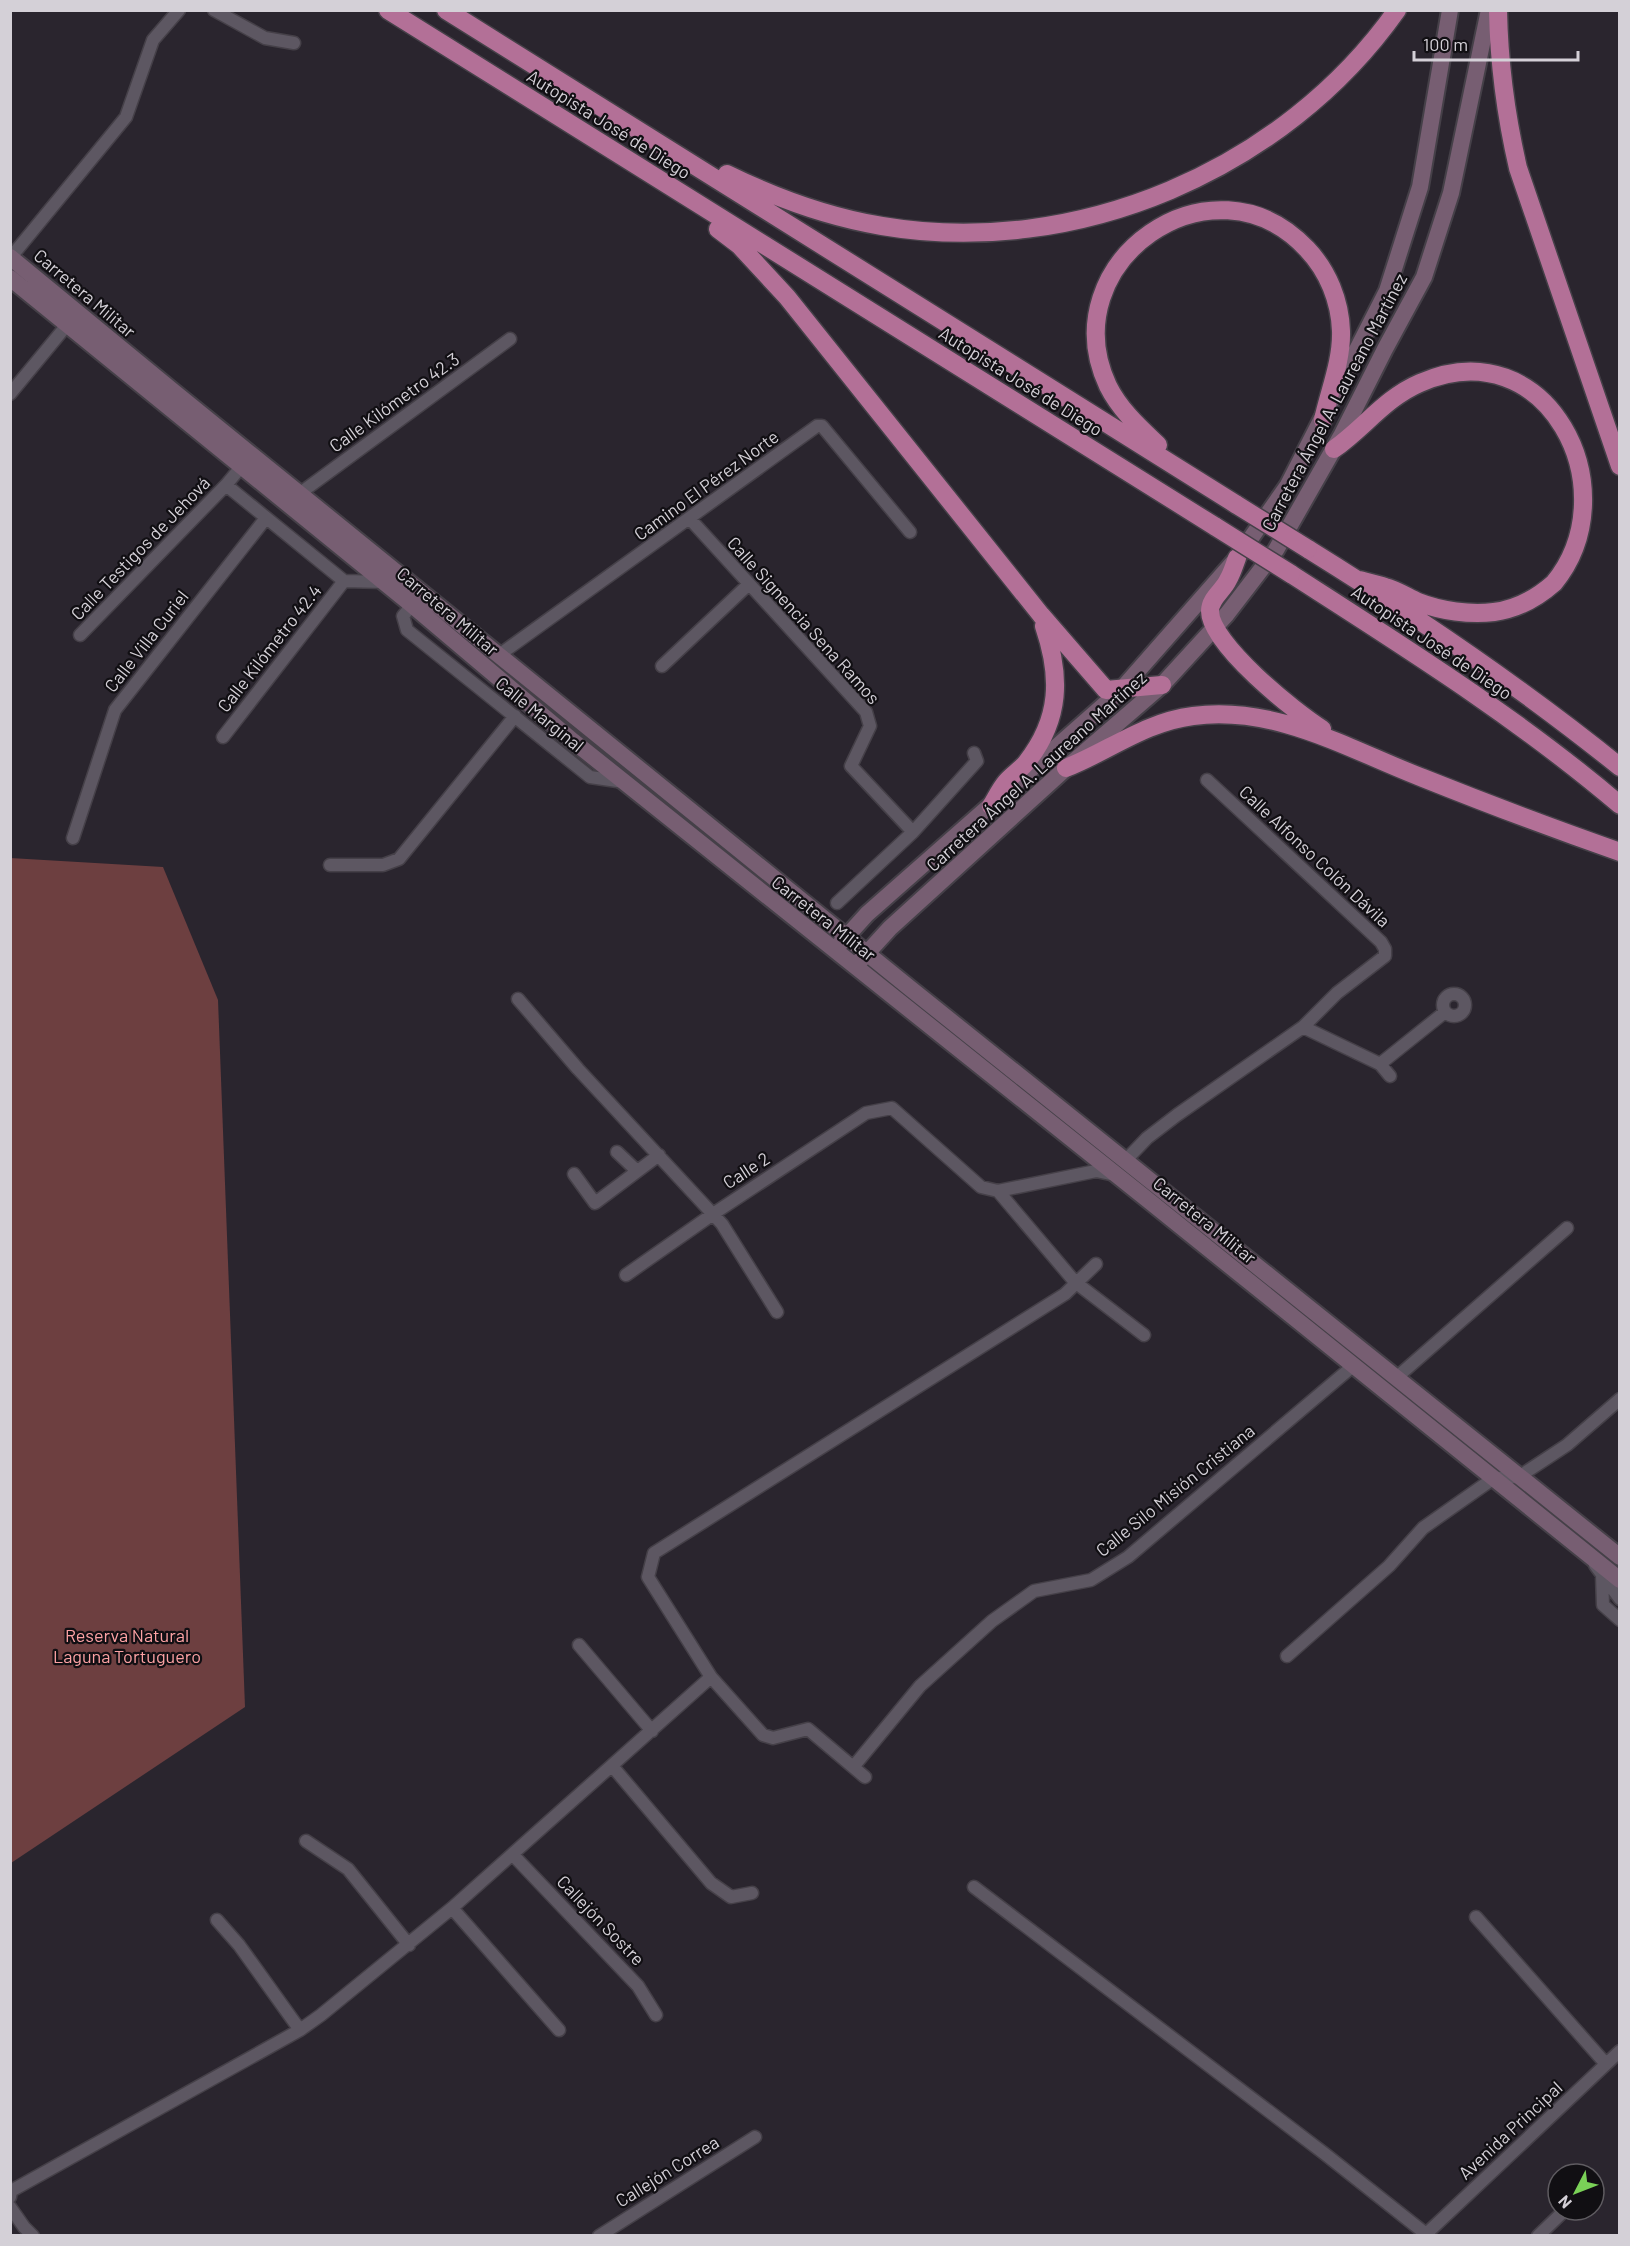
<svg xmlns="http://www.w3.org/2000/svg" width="1630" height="2246" font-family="Barlow,sans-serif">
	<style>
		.green { fill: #6d3f40 }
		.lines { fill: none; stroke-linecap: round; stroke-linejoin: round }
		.street-casing { stroke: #454048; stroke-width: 15 }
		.secondary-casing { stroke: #454048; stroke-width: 20 }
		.highway-casing { stroke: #454048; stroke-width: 21 }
		.street { stroke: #5d5762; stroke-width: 12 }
		.secondary { stroke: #775e72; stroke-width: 16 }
		.highway { stroke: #b37097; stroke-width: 18 }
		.highway-bridge-casing { stroke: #454048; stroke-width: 21; stroke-linecap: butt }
		.highway-bridge { stroke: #b37097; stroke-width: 18 }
		.labels { text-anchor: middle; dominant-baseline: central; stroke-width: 4.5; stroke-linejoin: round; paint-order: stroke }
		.street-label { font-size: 18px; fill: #d4d0d7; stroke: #110f13 }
		.park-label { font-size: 18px; fill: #fda2a4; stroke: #110f13 }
	</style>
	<rect width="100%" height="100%" fill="#2a252e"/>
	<path class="green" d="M10,858L163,867L218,1000L245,1707L11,1863Z"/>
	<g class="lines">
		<defs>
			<path id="street" d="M214,10L265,38L294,43
				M11,257L126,117L153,40L179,10
				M10,394L67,325
				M226,485L344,581L384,582
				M299,494L510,339
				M690,519L866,712L870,726L851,766L913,832
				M412,605L403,616L407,630L590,777L624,782
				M80,635L226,485L241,467
				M499,655L817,426H822L910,532
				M662,666L749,584
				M223,737L344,581
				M73,838L115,710L266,518
				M330,865H383L399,859L515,716
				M837,903L913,832L977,761L974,753
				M1443 1005a11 11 0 1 1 22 0a11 11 0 1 1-22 0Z
				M518,999L578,1069L722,1224L777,1312
				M1303,1027L1380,1064L1390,1076
				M1380,1064L1445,1012
				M617,1152L637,1171
				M1125,1161L1147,1138L1177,1115L1303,1027L1337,993L1385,956V949L1381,942L1207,780
				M574,1174L595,1203L659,1155
				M998,1191L1096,1171L1115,1175
				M626,1275L713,1214L866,1113L892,1108L981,1187L998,1191L1075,1282L1144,1335
				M1396,1378L1567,1228
				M1595,1565L1620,1599
				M1602,1575L1603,1605L1620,1620
				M579,1645L652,1731
				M1287,1656L1389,1566L1423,1528L1494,1478L1520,1477L1526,1472L1567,1445L1620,1399
				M854,1766L920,1686L992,1621L1034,1591L1091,1580L1128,1557L1353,1366
				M613,1767L711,1883L731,1897L752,1893
				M865,1777L808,1729L773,1738L763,1735L711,1677L648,1577L654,1553L1065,1294L1096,1264
				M306,1841L348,1869L409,1945
				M513,1855L638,1986L656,2015
				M974,1887L1325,2154L1426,2234
				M452,1908L559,2030
				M1476,1917L1606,2064
				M217,1920L239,1945L300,2030
				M10,2197L11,2191L300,2030L321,2015L452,1908L711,1677
				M10,2207L24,2227L33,2236
				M599,2236L755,2137
				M1424,2236L1620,2051
				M1538,2236L1565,2210"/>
			<path id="secondary" d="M10,257L174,392L911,989L1620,1557
				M10,278L412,605L573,741L1148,1200L1620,1580
				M839,945L867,914L1121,690L1237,558L1288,485L1387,291L1420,187L1450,10
				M859,962L890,928L1066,768L1162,685L1227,614L1276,550L1341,436L1385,349L1424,277L1451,193L1489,10"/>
			<path id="highway" d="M388,10L1216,527
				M446,10L1237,505
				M1498,10C1499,65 1506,116 1518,168L1620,466
				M727,174C776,198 828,217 882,226C1076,259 1284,170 1397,10
				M718,229L739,245L787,297L1041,615L1106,690L1162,685
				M1158,445C1139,427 1120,410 1108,386C1050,262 1213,148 1307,249C1328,271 1340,301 1341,331C1342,361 1329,392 1323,420
				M1334,449C1364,428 1385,398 1420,383C1547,327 1630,490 1554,583C1537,598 1517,609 1494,612C1470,615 1441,611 1418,602C1407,597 1397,590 1385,587C1377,584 1367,582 1359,580
				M1308,549C1416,616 1521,687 1620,767
				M1237,558C1234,566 1232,573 1228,580C1223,591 1210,598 1210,611C1210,644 1295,712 1322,729
				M1291,574C1403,646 1518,718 1620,805
				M1066,768C1109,751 1145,722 1193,716C1276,705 1348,749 1423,778C1488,804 1554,829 1620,852
				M991,806C996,798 1000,789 1006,782C1012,775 1020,770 1026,763C1061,719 1061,676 1044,626"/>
		</defs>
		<use href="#street" class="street-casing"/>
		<use href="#secondary" class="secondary-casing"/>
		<use href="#highway" class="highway-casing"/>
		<use href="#street" class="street"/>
		<use href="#secondary" class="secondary"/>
		<use href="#highway" class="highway"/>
		<defs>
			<path id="highway-bridge" d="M1237,505L1308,549
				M1216,527L1291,574"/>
		</defs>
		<use href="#highway-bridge" class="highway-bridge-casing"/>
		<use href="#highway-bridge" class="highway-bridge"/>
	</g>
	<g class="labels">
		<g class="street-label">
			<text transform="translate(609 124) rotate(32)">Autopista José de Diego</text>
			<text transform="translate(85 293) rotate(40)">Carretera Militar</text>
			<text transform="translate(1021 381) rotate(32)">Autopista José de Diego</text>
			<text transform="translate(394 402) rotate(-36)">Calle Kilómetro 42.3</text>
			<text transform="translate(1334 402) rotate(-62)">Carretera Ángel A. Laureano Martínez</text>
			<text transform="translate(706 485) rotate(-36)">Camino El Pérez Norte</text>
			<text transform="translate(140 548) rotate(-46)">Calle Testigos de Jehová</text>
			<text transform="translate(448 611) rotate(40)">Carretera Militar</text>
			<text transform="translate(804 620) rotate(48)">Calle Signencia Sena Ramos</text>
			<text transform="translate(146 641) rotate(-52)">Calle Villa Curiel</text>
			<text transform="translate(1432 642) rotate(34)">Autopista José de Diego</text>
			<text transform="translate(269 648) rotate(-52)">Calle Kilómetro 42.4</text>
			<text transform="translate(540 714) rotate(39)">Calle Marginal</text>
			<text transform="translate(1036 771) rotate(-42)">Carretera Ángel A. Laureano Martínez</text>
			<text transform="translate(1315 856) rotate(43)">Calle Alfonso Colón Dávila</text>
			<text transform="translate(824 918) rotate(38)">Carretera Militar</text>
			<text transform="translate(746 1170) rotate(-33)">Calle 2</text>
			<text transform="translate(1205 1220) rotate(39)">Carretera Militar</text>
			<text transform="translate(1175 1490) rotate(-39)">Calle Silo Misión Cristiana</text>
			<text transform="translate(601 1920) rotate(46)">Callejón Sostre</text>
			<text transform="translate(1510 2130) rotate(-43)">Avenida Principal</text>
			<text transform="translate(667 2171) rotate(-32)">Callejón Correa</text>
		</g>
		<g class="park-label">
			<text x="127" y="1635">Reserva Natural<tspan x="127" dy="21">Laguna Tortuguero</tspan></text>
		</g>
	</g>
	<rect width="1630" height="2246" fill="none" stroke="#d4d0d7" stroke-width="24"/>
	<g transform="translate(1576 2192) rotate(228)"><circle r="28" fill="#110f13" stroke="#5f5c61" stroke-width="1.5"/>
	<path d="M0-4.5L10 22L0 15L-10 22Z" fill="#7ad157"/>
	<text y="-9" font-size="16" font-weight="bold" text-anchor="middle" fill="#d4d0d7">N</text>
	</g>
	<path d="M1414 51v9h164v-9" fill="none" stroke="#d4d0d7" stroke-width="3"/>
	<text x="1423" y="51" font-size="18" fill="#d4d0d7" stroke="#110f13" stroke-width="4.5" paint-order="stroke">100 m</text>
</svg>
